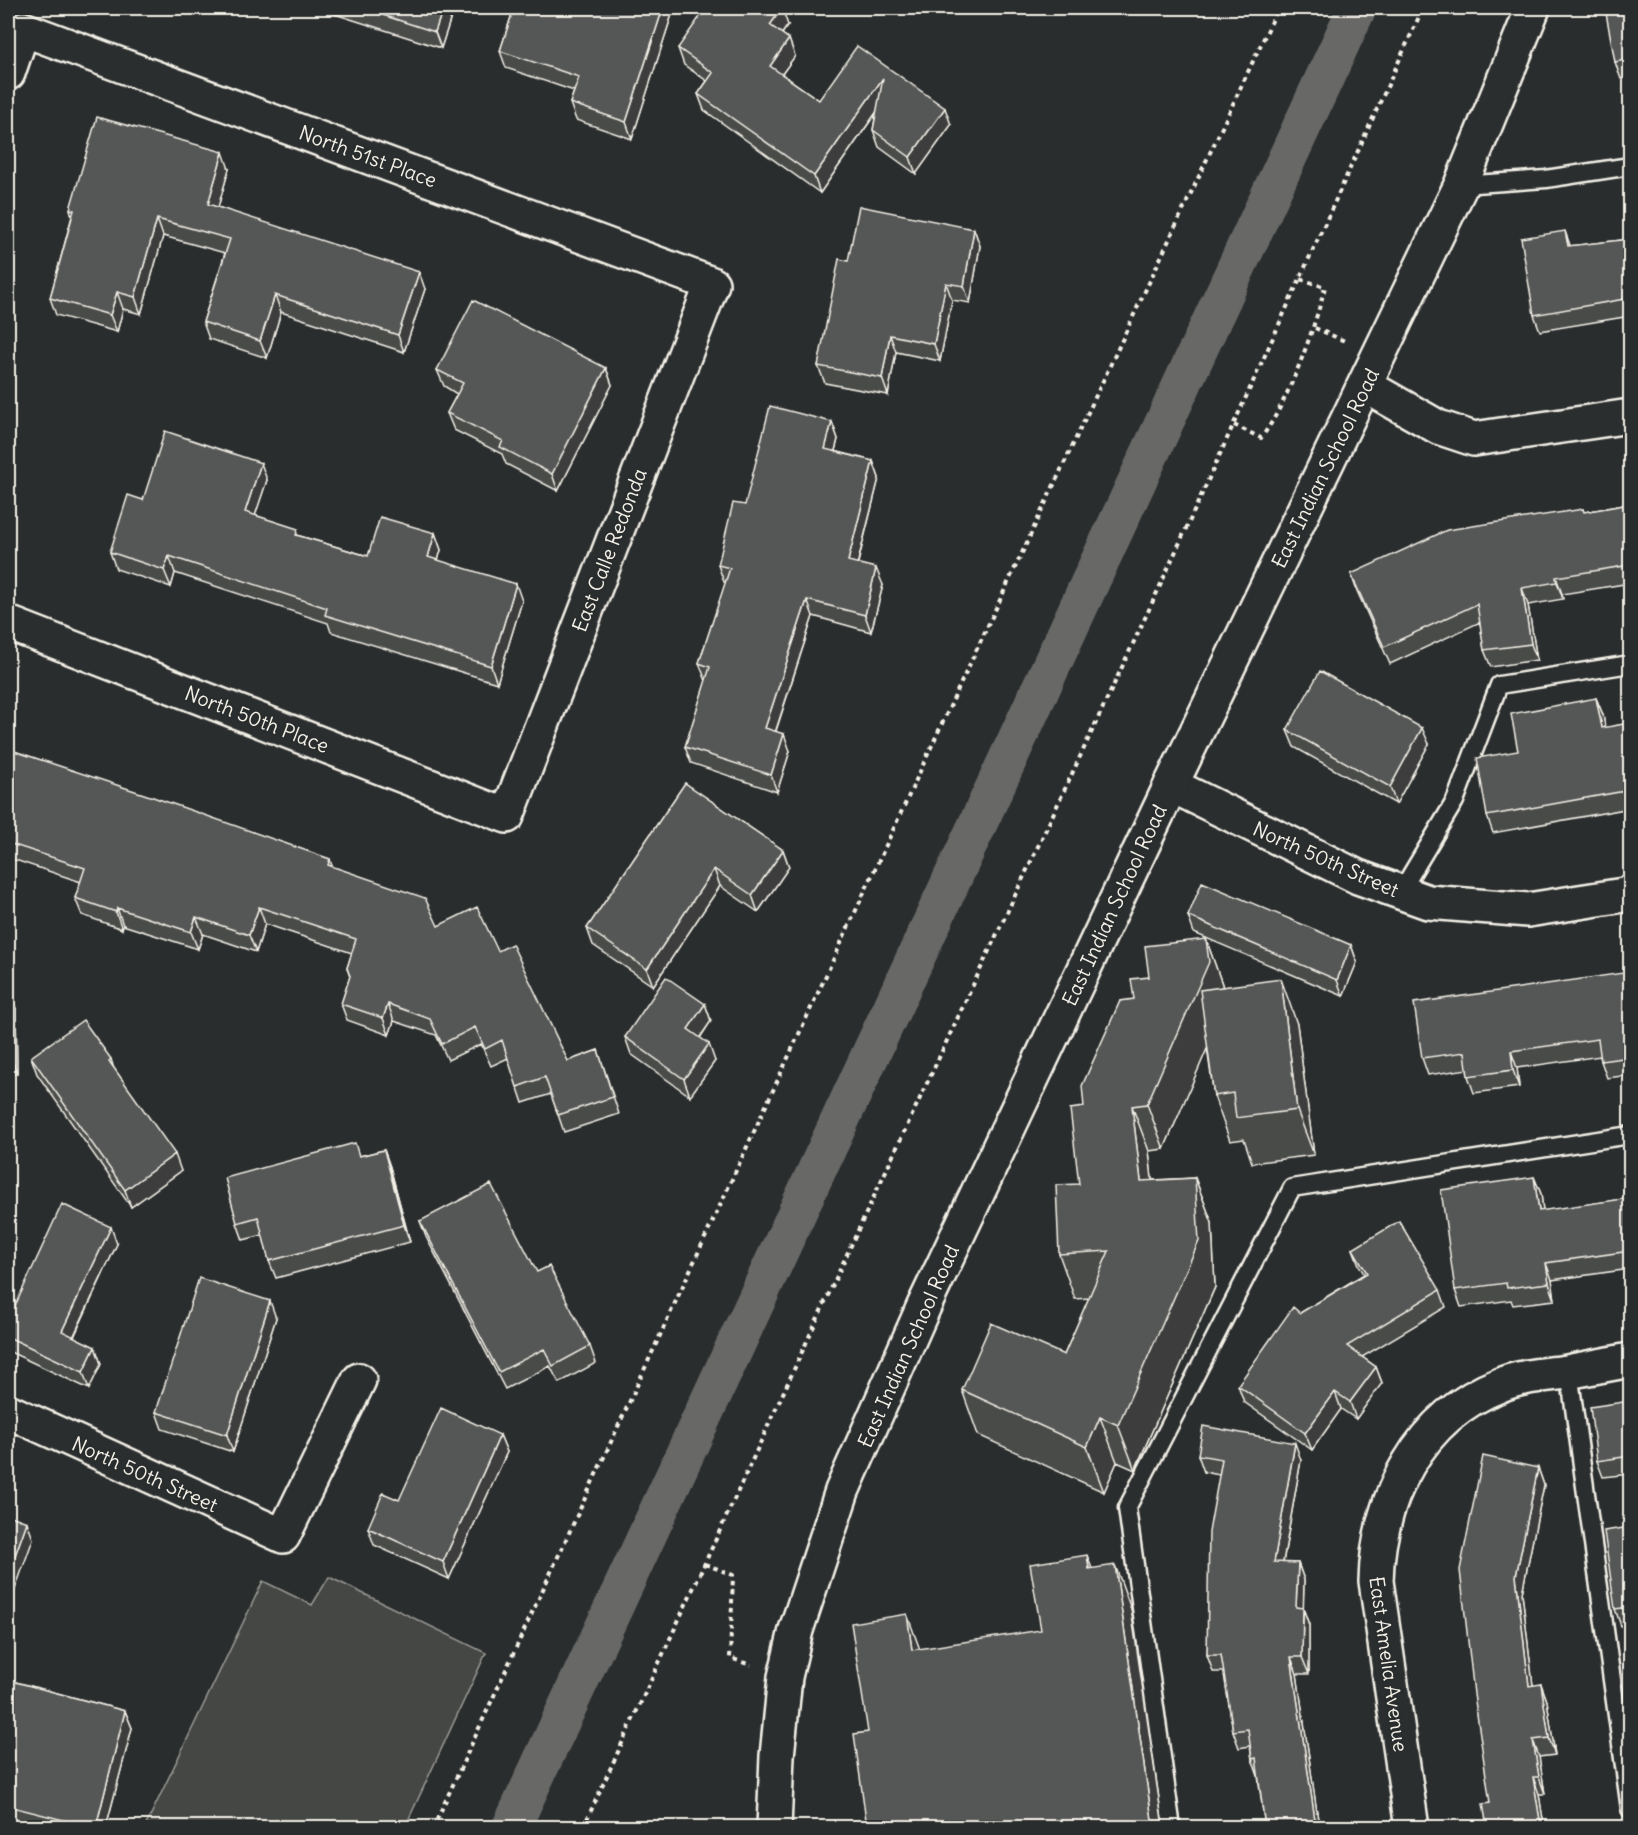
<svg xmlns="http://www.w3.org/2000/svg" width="1638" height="1835" font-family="Delius,sans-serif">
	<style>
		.green { fill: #444645; stroke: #9c9c96; stroke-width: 1.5 }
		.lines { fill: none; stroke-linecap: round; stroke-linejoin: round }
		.canal { stroke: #676866; stroke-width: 39 }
		.lane-casing { stroke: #f4f1e8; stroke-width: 21 }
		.street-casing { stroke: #f4f1e8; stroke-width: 38 }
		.secondary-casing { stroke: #f4f1e8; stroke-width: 38 }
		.path { stroke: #f4f1e8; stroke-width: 4; stroke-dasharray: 4.5 4.5; stroke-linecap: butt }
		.lane { stroke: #2a2d2e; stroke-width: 16 }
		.street { stroke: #2a2d2e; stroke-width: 33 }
		.secondary { stroke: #2a2d2e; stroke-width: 33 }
		.wall { fill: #494b4a; stroke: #f4f1e8; stroke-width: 1.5 }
		.shaded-wall { fill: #3c3d3c; stroke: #f4f1e8; stroke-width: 1.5 }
		.building { fill: #555756; stroke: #f4f1e8; stroke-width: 1.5 }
		.labels { text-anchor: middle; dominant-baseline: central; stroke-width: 4.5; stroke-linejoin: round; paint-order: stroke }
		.street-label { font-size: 20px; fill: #f4f1e8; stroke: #2a2d2e }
	</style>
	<rect width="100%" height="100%" fill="#2a2d2e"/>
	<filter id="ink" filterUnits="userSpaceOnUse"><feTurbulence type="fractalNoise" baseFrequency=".0167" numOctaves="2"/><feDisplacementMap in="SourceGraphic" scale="12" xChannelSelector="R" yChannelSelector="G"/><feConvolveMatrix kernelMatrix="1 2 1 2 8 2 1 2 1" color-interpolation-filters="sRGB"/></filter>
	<g filter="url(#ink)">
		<path class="green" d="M329,1577L486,1653L405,1827H145L263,1581L312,1605Z"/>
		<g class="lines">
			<path class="canal" d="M511,1828L1357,8"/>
			<defs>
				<path id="lane" d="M1461,185L1546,179L1630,166
					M1400,893L1455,801L1499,685L1630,664
					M1569,1372L1630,1809
					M1172,1828L1127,1508L1292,1188L1630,1135"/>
				<path id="street" d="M8,73L23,29L712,284L507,816L8,623
					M1366,386L1438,427L1474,439L1630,416
					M1171,785L1358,877L1428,902L1528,910L1630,894
					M8,1411L283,1536L359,1380
					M1412,1828L1376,1581C1378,1499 1419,1416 1500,1385C1521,1376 1545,1375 1567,1372C1588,1368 1609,1364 1630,1360"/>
				<path id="secondary" d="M774,1828L777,1756L785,1677L796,1630L842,1491L924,1306L1171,785L1461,185L1533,8"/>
			</defs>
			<use href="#lane" class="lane-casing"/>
			<use href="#street" class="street-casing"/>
			<use href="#secondary" class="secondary-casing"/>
			<path class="path" d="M1315,328L1347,342
				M1234,425L1261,438C1288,403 1314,330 1325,287L1300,279
				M705,1564L733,1575L730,1658L751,1665
				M433,1828L952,702L1278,8
				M583,1828L854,1239L1160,586L1423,8"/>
			<use href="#lane" class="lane"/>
			<use href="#street" class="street"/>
			<use href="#secondary" class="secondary"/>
		</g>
		<path class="wall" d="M316,8H454L441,48Z
			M514,8H674L632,139L576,120L570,103L574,91L506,68L500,51Z
			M1630,8V77L1621,79L1615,62Z
			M788,25L782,34L789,39L795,56L782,74L819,100L951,125L916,174L879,147L873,130L876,113L820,193L704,110L698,94L707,81L684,65L678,48Z
			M229,169L218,207L425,289L404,352L281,312L267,358L209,339L203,322L225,253L163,236L141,314L123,309L117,332L56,315L50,298L72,216L70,209Z
			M974,229L980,246L970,303L952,300L940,361L896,352L888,395L825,383L818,366L848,261Z
			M1630,239V316L1540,331L1534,315L1570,246Z
			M606,368L612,385L558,491L506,464L502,454L454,430L447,413L457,394L444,386L437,370Z
			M832,422L838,439L835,451L873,461L879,478L858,563L883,585L871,632L813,616L776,731L790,751L777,792L691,763L685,747L706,681L699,663L726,582H724L718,565L745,505Z
			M267,480L255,515L300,536L368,556L435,533L441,550L438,560L522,601L497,683L331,632L328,623L175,573L171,587L116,569L110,552L143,500Z
			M1630,504V583L1562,594L1563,599L1528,605L1537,660L1491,667L1484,650L1480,622L1390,664L1357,591L1351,574L1583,509L1584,512Z
			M1596,698L1603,715L1605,728L1630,723V808L1493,833L1487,816L1518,751Z
			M1287,730L1429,744L1396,804L1294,747Z
			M8,749L330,859L332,866L438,926L498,951L568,1061L598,1050L619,1114L564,1132L551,1094L523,1103L508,1058L491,1066L481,1044L448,1060L436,1035L394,1021L389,1035L347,1020L341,1004L350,977L347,968L352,953L265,924L256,952L203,934L198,949L123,925L122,929L82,915L75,898L81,882L9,858L8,855Z
			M685,783L783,850L789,867L758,912L720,886L653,986L593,945L587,928Z
			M1188,916L1351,945L1357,962L1343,996L1194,933Z
			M1206,939L1223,987L1297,1024L1314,1155L1252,1163L1244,1139L1230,1141L1214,1096L1207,1048L1164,1149L1149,1151L1152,1180L1195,1178L1212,1223L1215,1287L1135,1470L1117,1462L1104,1492L978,1435L962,1390L1064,1355L1089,1298L1075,1299L1059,1254L1079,1184L1084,1107L1134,999L1149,977Z
			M1630,972V1075L1607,1078L1601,1061L1600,1056L1517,1068L1519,1087L1474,1093L1468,1076L1467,1069L1428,1075L1422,1058Z
			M8,992H10L16,1009L17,1074H8Z
			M705,1004L711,1021L700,1038L715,1061L690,1096L631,1054L625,1037Z
			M31,1057L111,1059L114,1069L181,1171L131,1207L37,1074Z
			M384,1150L390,1167L410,1242L276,1278L269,1261L263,1235L243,1240L237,1223L360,1156Z
			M1534,1177L1541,1194L1543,1211L1630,1198V1269L1552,1280L1555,1300L1513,1305L1511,1300L1461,1307L1455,1290Z
			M420,1221L537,1272L590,1346L596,1363L559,1383L550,1366L505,1389L426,1237Z
			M117,1244L74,1337L95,1347L101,1364L89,1389L8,1351V1321Z
			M1353,1249L1440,1290L1446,1307L1362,1357L1376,1367L1382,1383L1356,1419L1341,1409L1312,1450L1244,1402L1238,1385L1300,1313L1364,1274L1359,1265Z
			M276,1318L233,1452L162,1429L156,1412Z
			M1630,1401V1474L1603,1477L1597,1461Z
			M500,1435L507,1452L449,1579L374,1545L368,1528L399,1500Z
			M1198,1455L1301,1460L1283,1563H1298L1304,1580L1303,1608L1309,1625V1674H1297L1319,1827H1265L1258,1776L1252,1759L1250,1746L1239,1748L1233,1731L1224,1672H1213L1207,1655L1220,1475L1204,1472Z
			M1538,1468L1544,1485L1522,1593L1533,1686L1541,1684L1547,1701L1555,1755L1539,1757L1545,1794H1539L1544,1827H1487Z
			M1630,1527V1625L1621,1626L1615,1609Z
			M8,1680L125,1711L132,1728L106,1827H32L8,1821Z"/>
		<path class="shaded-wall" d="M443,8H454L441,48L435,32Z
			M663,8H674L632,139L626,122Z
			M782,8L788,25L776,42L770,25Z
			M789,39L795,56L776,82L770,66Z
			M883,78L889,94L820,193L814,176Z
			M945,108L951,125L916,174L910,157Z
			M223,152L229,169L214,221L208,204Z
			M157,219L163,236L141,314L135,297Z
			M974,229L980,246L970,303L964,286Z
			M1565,231L1571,248L1568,246Z
			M419,272L425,289L404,352L398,335Z
			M946,283L952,300L940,361L934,344Z
			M117,292L123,309L117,332L110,315Z
			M275,295L281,312L267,358L260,341Z
			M890,335L896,352L888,395L882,378Z
			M606,368L612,385L558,491L552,474Z
			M832,422L838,439L831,466L825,449Z
			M873,461L879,478L854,577L848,561Z
			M261,463L267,480L251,528L245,512Z
			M435,533L441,550L434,574L428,557Z
			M169,556L175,573L171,587L164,570Z
			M876,568L883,585L871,632L865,615Z
			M1556,577L1562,594L1563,599L1557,582Z
			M516,584L522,601L497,683L491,666Z
			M1522,588L1528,605L1537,660L1531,644Z
			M807,600L813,616L771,745L765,728Z
			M1596,698L1603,715L1608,745L1602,728Z
			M1422,728L1429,744L1396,804L1390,787Z
			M784,734L790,751L777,792L771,775Z
			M783,850L789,867L758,912L752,895Z
			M714,869L720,886L653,986L647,969Z
			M259,907L265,924L256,952L249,935Z
			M117,908L123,925L122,929L116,912Z
			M196,917L203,934L198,949L191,932Z
			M1206,939L1222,984L1225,1007L1164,1149L1147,1104Z
			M1351,945L1357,962L1343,996L1337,980Z
			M1281,979L1297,1024L1314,1155L1297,1110Z
			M10,992L16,1009L17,1074L11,1057Z
			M388,1004L394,1021L389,1035L383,1018Z
			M705,1004L711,1021L694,1046L688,1029Z
			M709,1044L715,1061L690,1096L684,1079Z
			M1511,1051L1517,1068L1519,1087L1513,1070Z
			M1132,1106L1149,1151L1157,1226L1141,1181Z
			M384,1150L390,1167L410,1242L404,1225Z
			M175,1154L181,1171L131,1207L125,1190Z
			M1534,1177L1541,1194L1545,1228L1539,1211Z
			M1195,1178L1212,1223L1215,1287L1135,1470L1118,1425Z
			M111,1227L117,1244L68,1348L62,1331Z
			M1546,1263L1552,1280L1555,1300L1549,1283Z
			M270,1301L276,1318L233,1452L227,1435Z
			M95,1347L101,1364L89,1389L83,1372Z
			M1376,1367L1382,1383L1356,1419L1350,1402Z
			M1335,1392L1341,1409L1312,1450L1305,1433Z
			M1100,1417L1117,1462L1104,1492L1087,1447Z
			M500,1435L507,1452L449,1579L443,1562Z
			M1295,1443L1301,1460L1280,1579L1274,1562Z
			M1538,1468L1544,1485L1522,1593L1535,1703L1529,1686L1516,1576Z
			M27,1522L33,1539L8,1609V1575Z
			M1087,1555L1103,1599L1089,1569Z
			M1298,1563L1304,1580L1303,1624L1296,1607Z
			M1115,1565L1131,1609L1163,1827H1153Z
			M1303,1608L1309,1625V1674L1302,1657Z
			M907,1614L923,1658L912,1650Z
			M1291,1657L1297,1674L1319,1827H1316Z
			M1541,1684L1547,1701L1555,1755L1549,1738Z
			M125,1711L132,1728L106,1827H96Z
			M1533,1740L1539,1757L1545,1794L1539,1777Z
			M1533,1777L1539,1794L1544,1827H1541Z"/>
		<path class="building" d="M361,8H443L435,32Z
			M514,8H663L626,122L570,103L579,77L500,51Z
			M706,8H782L770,25L789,39L770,66L819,100L857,46L945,108L910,157L873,130L883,78L814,176L698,94L713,73L678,48Z
			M1605,8H1630V59L1615,62Z
			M97,117L223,152L208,204L419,272L398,335L275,295L260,341L203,322L230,239L157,219L135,297L117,292L110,315L50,298L74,210L70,209Z
			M859,206L974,229L964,286L946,283L934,344L890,335L882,378L818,366L839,259L848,261Z
			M1565,231L1568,246L1630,239V298L1534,315L1521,238Z
			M473,300L606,368L552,474L500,447L503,441L447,413L463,383L437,370Z
			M770,406L832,422L825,449L873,461L848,561L876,568L865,615L807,600L765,728L784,734L771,775L685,747L710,667L699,663L730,568L718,565L733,503L745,505Z
			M165,431L261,463L245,512L298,529L296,535L368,556L380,517L435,533L428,557L516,584L491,666L325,615L327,608L169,556L164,570L110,552L128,495L143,500Z
			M1630,504V565L1556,577L1557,582L1522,588L1531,644L1484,650L1477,604L1384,647L1351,574L1447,530L1583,509L1584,512Z
			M1320,671L1422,728L1390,787L1287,730Z
			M1596,698L1602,728L1630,723V790L1487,816L1477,758L1518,751L1511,714Z
			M8,749L153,797L330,859L328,865L425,898L438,926L477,907L498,951L512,944L568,1061L598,1050L613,1097L558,1115L545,1077L517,1087L502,1040L485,1049L475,1027L442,1044L430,1019L388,1004L383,1018L341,1004L350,976L347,968L356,939L259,907L249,935L196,917L191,932L117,908L116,912L75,898L85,868L8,843V826L10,817L8,816Z
			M685,783L783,850L752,895L714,869L647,969L587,928Z
			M1202,882L1351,945L1337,980L1188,916Z
			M1206,939L1209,962L1147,1104L1132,1106L1141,1181L1195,1178L1199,1241L1118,1425L1100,1417L1087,1447L962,1390L991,1323L1064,1355L1109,1251L1059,1254L1056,1185L1079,1184L1070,1109L1084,1107L1082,1086L1120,1001L1134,999L1131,979L1149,977L1145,946Z
			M1630,972V1057L1601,1061L1598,1039L1511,1051L1513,1070L1468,1076L1465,1052L1422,1058L1414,1003Z
			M666,977L705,1004L688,1029L709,1044L684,1079L625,1037Z
			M1281,979L1297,1110L1236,1118L1233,1093L1214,1096L1200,990Z
			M8,992H10L11,1057H8Z
			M83,1020L111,1059L109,1061L175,1154L125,1190L31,1057Z
			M355,1143L359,1156L384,1150L404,1225L269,1261L258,1217L237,1223L225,1178Z
			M1534,1177L1539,1211L1630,1198V1251L1546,1263L1549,1283L1507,1288L1506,1283L1455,1290L1441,1190Z
			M491,1184L537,1272L549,1266L590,1346L553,1366L544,1349L499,1372L420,1221Z
			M62,1204L111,1227L62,1331L95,1347L83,1372L8,1337V1321Z
			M1399,1221L1440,1290L1347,1346L1376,1367L1350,1402L1335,1392L1305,1433L1238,1385L1293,1307L1300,1313L1367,1273L1353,1249Z
			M199,1278L270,1301L227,1435L156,1412Z
			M1630,1401V1456L1597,1461L1590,1407Z
			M441,1408L500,1435L443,1562L368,1528L383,1493L399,1500Z
			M1203,1426L1295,1443L1274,1562L1298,1563L1296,1607L1303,1608L1302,1657H1291L1316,1827H1265L1256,1758L1252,1759L1248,1729L1233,1731L1221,1655H1207L1209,1532L1222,1459L1198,1455Z
			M1483,1456L1538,1468L1516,1576L1529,1686L1541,1684L1549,1738L1533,1740L1539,1777H1533L1541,1827H1487L1483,1804L1490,1803L1474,1694L1460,1570Z
			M8,1515L27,1522L8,1575Z
			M1630,1527V1607L1615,1609L1604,1531Z
			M1087,1555L1089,1569L1115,1565L1153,1827H867L854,1734L868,1732L851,1623L907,1614L912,1650L1041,1630L1030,1564Z
			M8,1680L125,1711L96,1827H91L8,1806Z"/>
	</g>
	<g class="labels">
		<g class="street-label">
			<text transform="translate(368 156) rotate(20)">North 51st Place</text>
			<text transform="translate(1325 468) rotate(-64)">East Indian School Road</text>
			<text transform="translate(609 550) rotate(-69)">East Calle Redonda</text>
			<text transform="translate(257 719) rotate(21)">North 50th Place</text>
			<text transform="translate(1326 859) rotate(24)">North 50th Street</text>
			<text transform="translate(1114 905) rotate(-65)">East Indian School Road</text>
			<text transform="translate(908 1346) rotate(-66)">East Indian School Road</text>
			<text transform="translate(145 1474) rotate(24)">North 50th Street</text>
			<text transform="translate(1389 1664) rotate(82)">East Amelia Avenue</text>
		</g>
	</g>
	<rect width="1638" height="1835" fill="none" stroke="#2a2d2e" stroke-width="30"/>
	<rect x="15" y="15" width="1608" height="1805" fill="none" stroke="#f4f1e8" stroke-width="2" filter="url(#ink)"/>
</svg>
